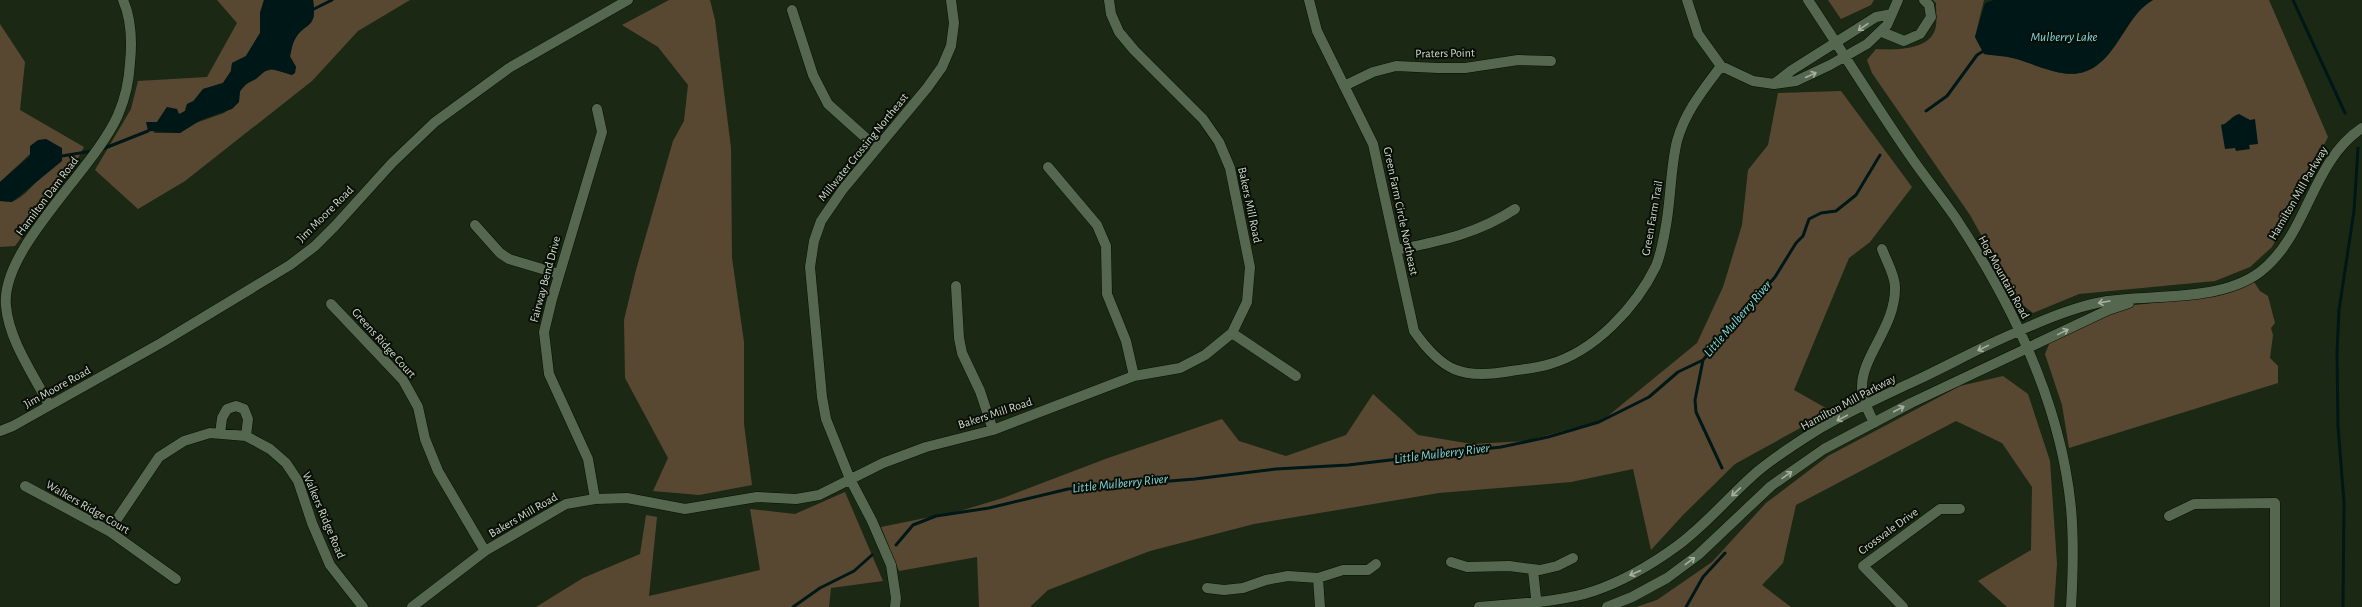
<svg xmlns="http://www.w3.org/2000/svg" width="2362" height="607" font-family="'Alegreya Sans',sans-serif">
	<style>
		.green { fill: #584832 }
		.water { fill: #001718 }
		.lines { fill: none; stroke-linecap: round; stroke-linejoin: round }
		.stream { stroke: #001718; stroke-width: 3 }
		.minor-casing { stroke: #051101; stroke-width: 11 }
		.minor { stroke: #56674f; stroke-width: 10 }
		.oneway { stroke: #a5b1a0 }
		.labels { text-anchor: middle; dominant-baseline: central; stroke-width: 4; stroke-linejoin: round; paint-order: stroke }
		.street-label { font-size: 12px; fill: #d0d9cc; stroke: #090f07 }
		.water-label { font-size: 13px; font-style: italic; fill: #87dcdf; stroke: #090f07 }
	</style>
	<rect width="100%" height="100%" fill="#1b2914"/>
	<path class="green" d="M217,0H264L260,13V33L246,56L232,63L231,71L223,83L203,89L193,101L187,104L185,111L179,115L167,107L157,122L154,133H180L190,125L224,113L239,102C239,99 239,93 241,90C243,86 265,70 269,70C276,69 285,73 292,75L296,67L290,56C291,52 292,45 294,41C304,21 318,31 313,0H410L358,31L312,81L185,181L138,209L95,170L131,109L138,81L207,77L237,23Z
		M669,0H710L715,20L731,148L732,258L744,342V424L752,485L699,495L653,491L668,458L625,378L624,320L636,270L673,141L684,121L688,85L658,47L622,25Z
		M1828,0H1874L1871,5L1841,19Z
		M1933,0H1984L1975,37L1984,54C1995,55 2009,56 2020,60C2059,73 2085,88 2114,47C2126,31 2135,10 2153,0H2269L2328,137L2272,247L2250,267L2215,281L2079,294L2033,313L2018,301L1970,215L1872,73L1867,60L1876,49C1895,50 1932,51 1936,26C1937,19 1936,10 1936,3Z
		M0,24L25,62L20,110L84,147L70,173L15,246L0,247V201C4,201 9,202 13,201C28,197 52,161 62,149L46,139L0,182Z
		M1841,91L1912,187L1870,242L1849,258L1794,390L1831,411L1735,464L1683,515L1651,550L1633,469L1571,482L1439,493L1254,524L1150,551L1048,590L1030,607H979L977,557L899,571L881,527L960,511L1003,498L1108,458L1222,419L1239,441L1286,456L1346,435L1373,394L1418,435L1472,444L1526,441L1603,420L1697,343L1723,287L1742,225L1748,170L1768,145L1778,93Z
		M2254,282L2260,291L2268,296L2275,323L2271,328L2273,335L2270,358L2278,366V383L2069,448L2062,405L2045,354L2050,342L2117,309L2135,305L2219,296Z
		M2003,376L2028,394L2050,461L2057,564L2054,607H2007L1978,581L2031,550L2032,487L2002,443L1956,421L1796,505L1783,563L1762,585L1791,607H1636L1657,600L1712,562L1766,503L1828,456L1960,386Z
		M845,492L883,581L831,588L829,607H536L583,578L640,554L646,515L657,517L649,596L760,570L750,509L795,514Z"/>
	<path class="water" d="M264,0H313C318,31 304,21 294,41C292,45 291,52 290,57L296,67L295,73L292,75L272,69L265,71L256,79L246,84L240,91L239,102L232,109L201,120L180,133L148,131L146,122H157L167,107L177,109L179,114L185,111L187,104L194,101L203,89L223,83L231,71L232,63L246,56L260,33V13Z
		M1994,0H2153C2135,10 2126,31 2114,47C2085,88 2059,73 2020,60C2009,56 1995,56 1984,54L1975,37L1985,3Z
		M2239,114L2250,120L2255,119L2258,144L2249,145L2250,149L2236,151L2235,148L2225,149L2221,125C2228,124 2231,116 2239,114Z
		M46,139L62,148V161L12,202L0,201V182L30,156V146L38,140Z"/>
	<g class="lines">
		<path class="stream" d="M2293,0L2345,113
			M314,9L332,0
			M1926,111L1947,96L1977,55L1985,50
			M100,150L148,131
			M62,156L92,151
			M1703,360L1695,400L1696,412L1722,468
			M896,545L913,525L936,516L989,508L1068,489L1195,479L1276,469L1348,465L1501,447L1548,437L1599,422L1649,397L1678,372L1703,360L1775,277L1796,243L1803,236L1809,219L1821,213L1836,211L1856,195L1880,155
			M793,607L820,588L854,571L872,555
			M1686,607L1703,577L1725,553
			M2343,607L2344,502L2338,426L2337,353L2339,310L2354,211L2358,148"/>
		<defs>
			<path id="minor" d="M1309,0L1317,31L1373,144L1414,331C1442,371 1462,380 1511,371C1524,369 1538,368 1550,364C1595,351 1636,307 1656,266C1660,256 1663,242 1665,231C1671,202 1670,170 1677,141C1685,112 1703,90 1721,66
				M1687,0L1698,34L1721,66L1753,81L1774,84L1796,81L1830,65L1867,44L1887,25L1898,0
				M1808,0C1842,51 1874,103 1909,154C1923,175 1940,195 1955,217C2012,303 2061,405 2071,508C2074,542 2073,574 2071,607
				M792,10L813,75L828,104L877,148
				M1882,32L1904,41L1920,34L1931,17L1929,5L1924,0
				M1774,84L1792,70L1876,17L1892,14
				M1344,86L1373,72L1396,66L1438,68H1465L1518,60L1551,61
				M1048,167L1097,225L1106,246L1107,294L1126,341L1134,376
				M475,225L500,253L509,259L559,274
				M1396,250C1440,241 1477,234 1515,209
				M956,286L959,338L962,353L980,391L993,430
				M331,304L403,380L418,407L425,439L438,471L485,551
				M1232,333L1296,376
				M49,405C34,375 9,341 6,306C0,249 94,170 118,115C125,99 129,80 130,63C132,43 131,18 123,0
				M1874,423C1869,412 1862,400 1862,388C1861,356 1896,327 1895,287C1895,275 1886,260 1882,249
				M0,431L13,426L161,343L290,265L315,246L335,226L392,163L435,122L509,68L628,0
				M220,434L222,418L227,409L236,406L244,409L248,419L246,436
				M25,486L109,531L176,579
				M595,499L588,459L549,374L544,332L552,299L602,132L597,109
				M2169,516L2194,504L2275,503V607
				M109,531L159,457L184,441L210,433L246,436L270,449L286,463L298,481L312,523L330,565L363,607
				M1451,562L1467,567L1509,566L1540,570L1557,566L1573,558
				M1533,570L1537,607
				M1318,578L1320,607
				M1207,588L1224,590L1243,588L1266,580L1288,576L1318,578L1343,570H1368L1376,564
				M412,607L485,551L566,504L595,499L627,498L685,509L757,497L796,499L819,495L883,463L926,447L993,430L1134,376L1180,368L1205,355L1232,333L1247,302L1250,267L1230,168L1219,142L1203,119L1134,50L1119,32L1111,14L1109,0
				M895,607L896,598L891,565L872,521L850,479L826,419L822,397L810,267L814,241L821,221L843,189L927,88L942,67L951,46L954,23L951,0
				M1479,607C1516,603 1558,603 1594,591C1623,581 1651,565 1677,546C1706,525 1730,495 1758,471C1775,457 1795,444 1814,432C1847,412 1883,396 1917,380C1951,364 1983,346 2017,332C2045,319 2076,306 2107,301C2154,294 2220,302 2260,272C2309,234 2310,163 2362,128
				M1607,607L1632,597L1667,578L1698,555L1771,486L1824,449L1911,403L2108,310L2129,303
				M1903,607L1863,566L1940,509H1960"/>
		</defs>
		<use href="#minor" class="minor-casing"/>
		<use href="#minor" class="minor"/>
	</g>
	<defs><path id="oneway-shaft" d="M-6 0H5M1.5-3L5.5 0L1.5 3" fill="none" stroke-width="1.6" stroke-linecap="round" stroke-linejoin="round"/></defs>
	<g class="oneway">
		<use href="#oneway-shaft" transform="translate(1863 27) rotate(145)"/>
		<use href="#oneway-shaft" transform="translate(1811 75) rotate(-25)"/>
		<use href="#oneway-shaft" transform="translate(2104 302) rotate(170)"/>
		<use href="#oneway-shaft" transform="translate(2063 332) rotate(-26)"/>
		<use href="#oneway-shaft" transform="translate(1983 348) rotate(154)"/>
		<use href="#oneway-shaft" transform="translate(1899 409) rotate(-28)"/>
		<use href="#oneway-shaft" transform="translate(1842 418) rotate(152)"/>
		<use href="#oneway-shaft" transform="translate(1787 475) rotate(-35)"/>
		<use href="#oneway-shaft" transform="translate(1736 492) rotate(137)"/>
		<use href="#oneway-shaft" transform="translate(1690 561) rotate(-37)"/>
		<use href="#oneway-shaft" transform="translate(1635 573) rotate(156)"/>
	</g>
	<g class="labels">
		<g class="street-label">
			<text transform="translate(1445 53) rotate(-1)">Praters Point</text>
			<text transform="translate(863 147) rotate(-51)">Millwater Crossing Northeast</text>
			<text transform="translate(2298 193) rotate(-60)">Hamilton Mill Parkway</text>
			<text transform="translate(47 196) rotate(-53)">Hamilton Dam Road</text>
			<text transform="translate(1250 205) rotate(78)">Bakers Mill Road</text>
			<text transform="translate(1401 211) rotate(78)">Green Farm Circle Northeast</text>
			<text transform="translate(325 214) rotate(-45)">Jim Moore Road</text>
			<text transform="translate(1652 218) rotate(-80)">Green Farm Trail</text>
			<text transform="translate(2004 277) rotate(61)">Hog Mountain Road</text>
			<text transform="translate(545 279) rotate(-75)">Fairway Bend Drive</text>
			<text transform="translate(384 343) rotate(48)">Greens Ridge Court</text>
			<text transform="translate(57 387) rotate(-29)">Jim Moore Road</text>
			<text transform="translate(1848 402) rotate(-28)">Hamilton Mill Parkway</text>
			<text transform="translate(995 413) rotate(-18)">Bakers Mill Road</text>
			<text transform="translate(88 507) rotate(30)">Walkers Ridge Court</text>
			<text transform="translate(324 515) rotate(67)">Walkers Ridge Road</text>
			<text transform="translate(523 515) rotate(-30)">Bakers Mill Road</text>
			<text transform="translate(1888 531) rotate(-36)">Crossvale Drive</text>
		</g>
		<g class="water-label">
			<text x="2064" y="37">Mulberry Lake</text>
			<text transform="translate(1738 319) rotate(-49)">Little Mulberry River</text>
			<text transform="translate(1442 454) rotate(-7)">Little Mulberry River</text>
			<text transform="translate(1120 484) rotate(-6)">Little Mulberry River</text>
		</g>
	</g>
</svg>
